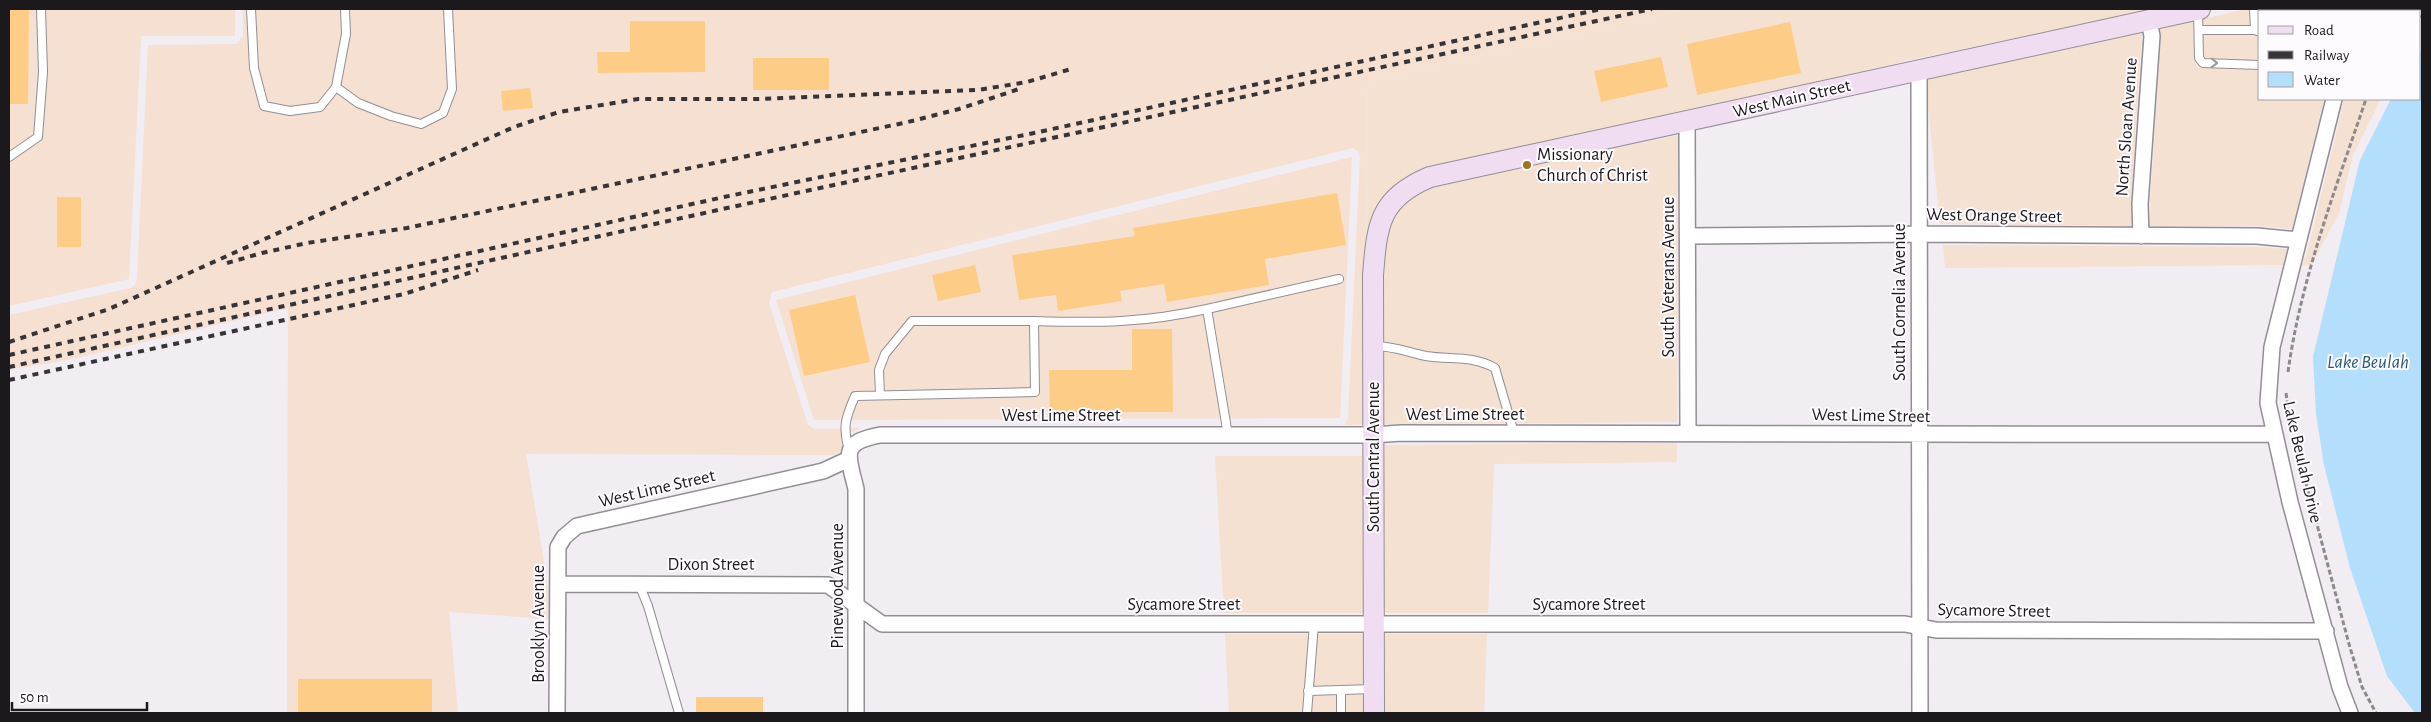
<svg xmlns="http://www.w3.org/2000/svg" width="2431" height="722" font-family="'Alegreya Sans',sans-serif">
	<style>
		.commercial { fill: #f4e1d1 }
		.industrial { fill: #f5e0d2 }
		.water { fill: #b3defc }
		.building { fill: #fdcd88 }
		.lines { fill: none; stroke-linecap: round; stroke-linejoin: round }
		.lane-casing { stroke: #938e95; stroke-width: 10 }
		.street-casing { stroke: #938e95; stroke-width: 18 }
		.secondary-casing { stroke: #938e95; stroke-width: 22 }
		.path { stroke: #8e898e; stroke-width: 3; stroke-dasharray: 5 2.5; stroke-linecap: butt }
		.lane { stroke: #fff; stroke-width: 8 }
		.street { stroke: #fff; stroke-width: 15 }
		.secondary { stroke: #f1ddf1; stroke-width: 20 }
		.rail { stroke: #363436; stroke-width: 4; stroke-dasharray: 6 6; stroke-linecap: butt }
		.oneway { stroke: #989898 }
		.poi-dot { fill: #a07324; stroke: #fefbff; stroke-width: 2 }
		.labels { text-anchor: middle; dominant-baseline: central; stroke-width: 4; stroke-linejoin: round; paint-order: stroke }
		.street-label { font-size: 18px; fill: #1b191b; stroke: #fefbff }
		.poi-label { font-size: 18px; fill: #1b191b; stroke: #fefbff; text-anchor: start }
		.water-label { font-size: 19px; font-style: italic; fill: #265b7d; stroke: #fefbff }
	</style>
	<rect width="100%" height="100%" fill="#f2ecf3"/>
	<path class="commercial" d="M1684,9H2156L1910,60L1686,112L1429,167L1407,176L1389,190L1378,203L1371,217L1366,251L1368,81Z
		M2246,9H2385L2382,11H2260V99H2324L2292,229L2257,226H2150V204L2161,37L2160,29Z
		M2142,33L2131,203L2132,226L1940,224L1928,106V79Z
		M2344,99H2381L2353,155L2339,213L2311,265H2302L2308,250Z
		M1678,135L1677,422L1382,424V275L1385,240L1389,224L1406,202L1417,194L1433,187Z
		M1943,245L2257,247L2287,249L2283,265L1945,268Z
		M1677,443V462L1494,464L1488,613H1383L1382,445Z
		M1363,446L1365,613H1224L1215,456H1362Z
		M1225,634H1365V713H1229Z
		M1384,634H1487L1484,713H1384Z"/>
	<path class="industrial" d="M9,9H235V36H141L129,279L9,306Z
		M243,9H1684L1368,81L1363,425H1345L1348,418L1360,158L1359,152L1353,148L772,292L769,303L808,425L814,429L860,428L851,433L841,451L834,455L526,454L549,592L548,619L449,612L458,713H287L288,308L73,359L9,370V315L131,288L135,285L137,279L148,45L237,44L243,36Z
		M1352,157L1340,418L814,420L776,300Z"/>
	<path class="water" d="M2422,49V713H2415L2387,676L2350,568L2324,465L2316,414L2313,357L2360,160L2391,99H2420V53Z"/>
	<path class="building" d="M9,9H29L28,104H9Z
		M630,21H705V72L598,73L597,52H630Z
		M1790,22L1801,73L1697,95L1687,44Z
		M1661,57L1668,87L1601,102L1594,71Z
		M753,58H829V90H753Z
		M530,88L533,108L503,111L501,91Z
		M1337,193L1346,245L1265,259L1269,285L1167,302L1164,284L1120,291L1122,301L1058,311L1056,295L1019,300L1012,255L1135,236L1133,228Z
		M57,197H81V247H57Z
		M975,265L981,292L938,301L932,275Z
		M855,295L870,362L804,376L789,310Z
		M1132,329H1172L1173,412H1050L1049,370H1132Z
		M298,679H432V713H298Z
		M696,697H763V713H696Z"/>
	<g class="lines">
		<defs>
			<path id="lane" d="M251,9L254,68L264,106L290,111L320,107L336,87L346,34L345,9
				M2254,9L2255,30
				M2198,11L2199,58L2203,63L2260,65
				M2200,30H2255L2260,32
				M336,87L358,103L391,116L421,124L443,113L452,89L448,9
				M9,157L38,137L43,72L41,9
				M1034,321C1098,323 1144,323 1207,309
				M1373,346C1395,346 1406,352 1426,356C1451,360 1472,355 1495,368L1514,433
				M1228,435L1207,309L1339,279
				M849,450C842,426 846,417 855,396L1035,392L1034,321H912L885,354L879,370L880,395
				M639,584L648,606L679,713
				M1341,690L1374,689
				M1308,691L1341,690V713
				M1307,713L1314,624"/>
			<path id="street" d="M1919,70L1920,713
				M2334,99L2272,347L2268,403L2290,502L2340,687L2350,713
				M1687,122L1688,432
				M1688,236L1919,234L2257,236L2299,240
				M2141,236L2140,204L2152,36L2149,21
				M558,584L828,585L882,624H1905L1936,630L2326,631
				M557,713L558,547L564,537L577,526L823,471L849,459
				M856,713V489C848,455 839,443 880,435H1373L1401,433C1692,433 1983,435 2274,434"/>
			<path id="secondary" d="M1374,713L1373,275C1377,225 1379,198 1430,177L2200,9"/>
		</defs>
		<use href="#lane" class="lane-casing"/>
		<use href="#street" class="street-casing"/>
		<use href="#secondary" class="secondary-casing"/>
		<path class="path" d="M2420,17L2422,16
			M2288,372C2301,278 2336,188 2366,99
			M2286,393L2289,416
			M2300,461L2349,644L2362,687L2376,713"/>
		<use href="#lane" class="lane"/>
		<use href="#street" class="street"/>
		<use href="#secondary" class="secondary"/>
		<path class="rail" d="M227,263L262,253L307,243L407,228L908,122L959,109L1022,88
			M9,342L109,309L514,127L559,112L638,99H758L978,90L1027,82L1071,69
			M9,355L724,197L1034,133L1601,9
			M9,367L727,208L1652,9
			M9,380L404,294L478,270"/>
	</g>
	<defs><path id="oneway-chevron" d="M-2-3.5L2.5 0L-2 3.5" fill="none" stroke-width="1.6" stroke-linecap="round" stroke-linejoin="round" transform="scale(1.25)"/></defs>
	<use class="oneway" href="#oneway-chevron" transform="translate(2214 63) rotate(2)"/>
	<circle class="poi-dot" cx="1527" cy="165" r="5"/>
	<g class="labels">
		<g class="street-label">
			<text transform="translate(1792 99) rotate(-13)">West Main Street</text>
			<text transform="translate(2127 127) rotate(-86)">North Sloan Avenue</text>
			<text transform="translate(1994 216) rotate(1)">West Orange Street</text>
			<text transform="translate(1669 277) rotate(-90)">South Veterans Avenue</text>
			<text transform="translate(1900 302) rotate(-90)">South Cornelia Avenue</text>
			<text x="1465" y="415">West Lime Street</text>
			<text x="1061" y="416">West Lime Street</text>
			<text transform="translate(1871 416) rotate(1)">West Lime Street</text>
			<text transform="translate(1374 457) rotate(-90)">South Central Avenue</text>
			<text transform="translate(2302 462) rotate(77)">Lake Beulah Drive</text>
			<text transform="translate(657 489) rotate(-13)">West Lime Street</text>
			<text x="711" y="565">Dixon Street</text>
			<text transform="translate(838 586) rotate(-90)">Pinewood Avenue</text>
			<text x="1184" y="605">Sycamore Street</text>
			<text x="1589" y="605">Sycamore Street</text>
			<text transform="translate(1994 611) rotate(1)">Sycamore Street</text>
			<text transform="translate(539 624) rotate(-90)">Brooklyn Avenue</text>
		</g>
		<g class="poi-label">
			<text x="1537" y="155">Missionary<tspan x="1537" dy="21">Church of Christ</tspan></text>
		</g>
		<g class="water-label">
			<text x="2368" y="362">Lake Beulah</text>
		</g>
	</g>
	<rect width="2431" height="722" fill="none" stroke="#1b191b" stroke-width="20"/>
	<rect x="2258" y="10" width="162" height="90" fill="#fefbff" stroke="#a3a1a4"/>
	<rect x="2268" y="26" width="25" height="8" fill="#f1ddf1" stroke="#a3a1a4"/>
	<text x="2304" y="35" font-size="15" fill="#1b191b">Road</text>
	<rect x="2268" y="51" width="25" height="8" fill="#363436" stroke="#a3a1a4"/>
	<text x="2304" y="60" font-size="15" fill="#1b191b">Railway</text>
	<rect x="2268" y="72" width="25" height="15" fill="#b3defc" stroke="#a3a1a4"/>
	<text x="2304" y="85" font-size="15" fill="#1b191b">Water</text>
	<path d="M12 702v8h135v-8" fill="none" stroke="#1b191b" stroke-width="2.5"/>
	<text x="20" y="702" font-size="15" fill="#1b191b" stroke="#fefbff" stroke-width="4" paint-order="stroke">50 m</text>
</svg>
